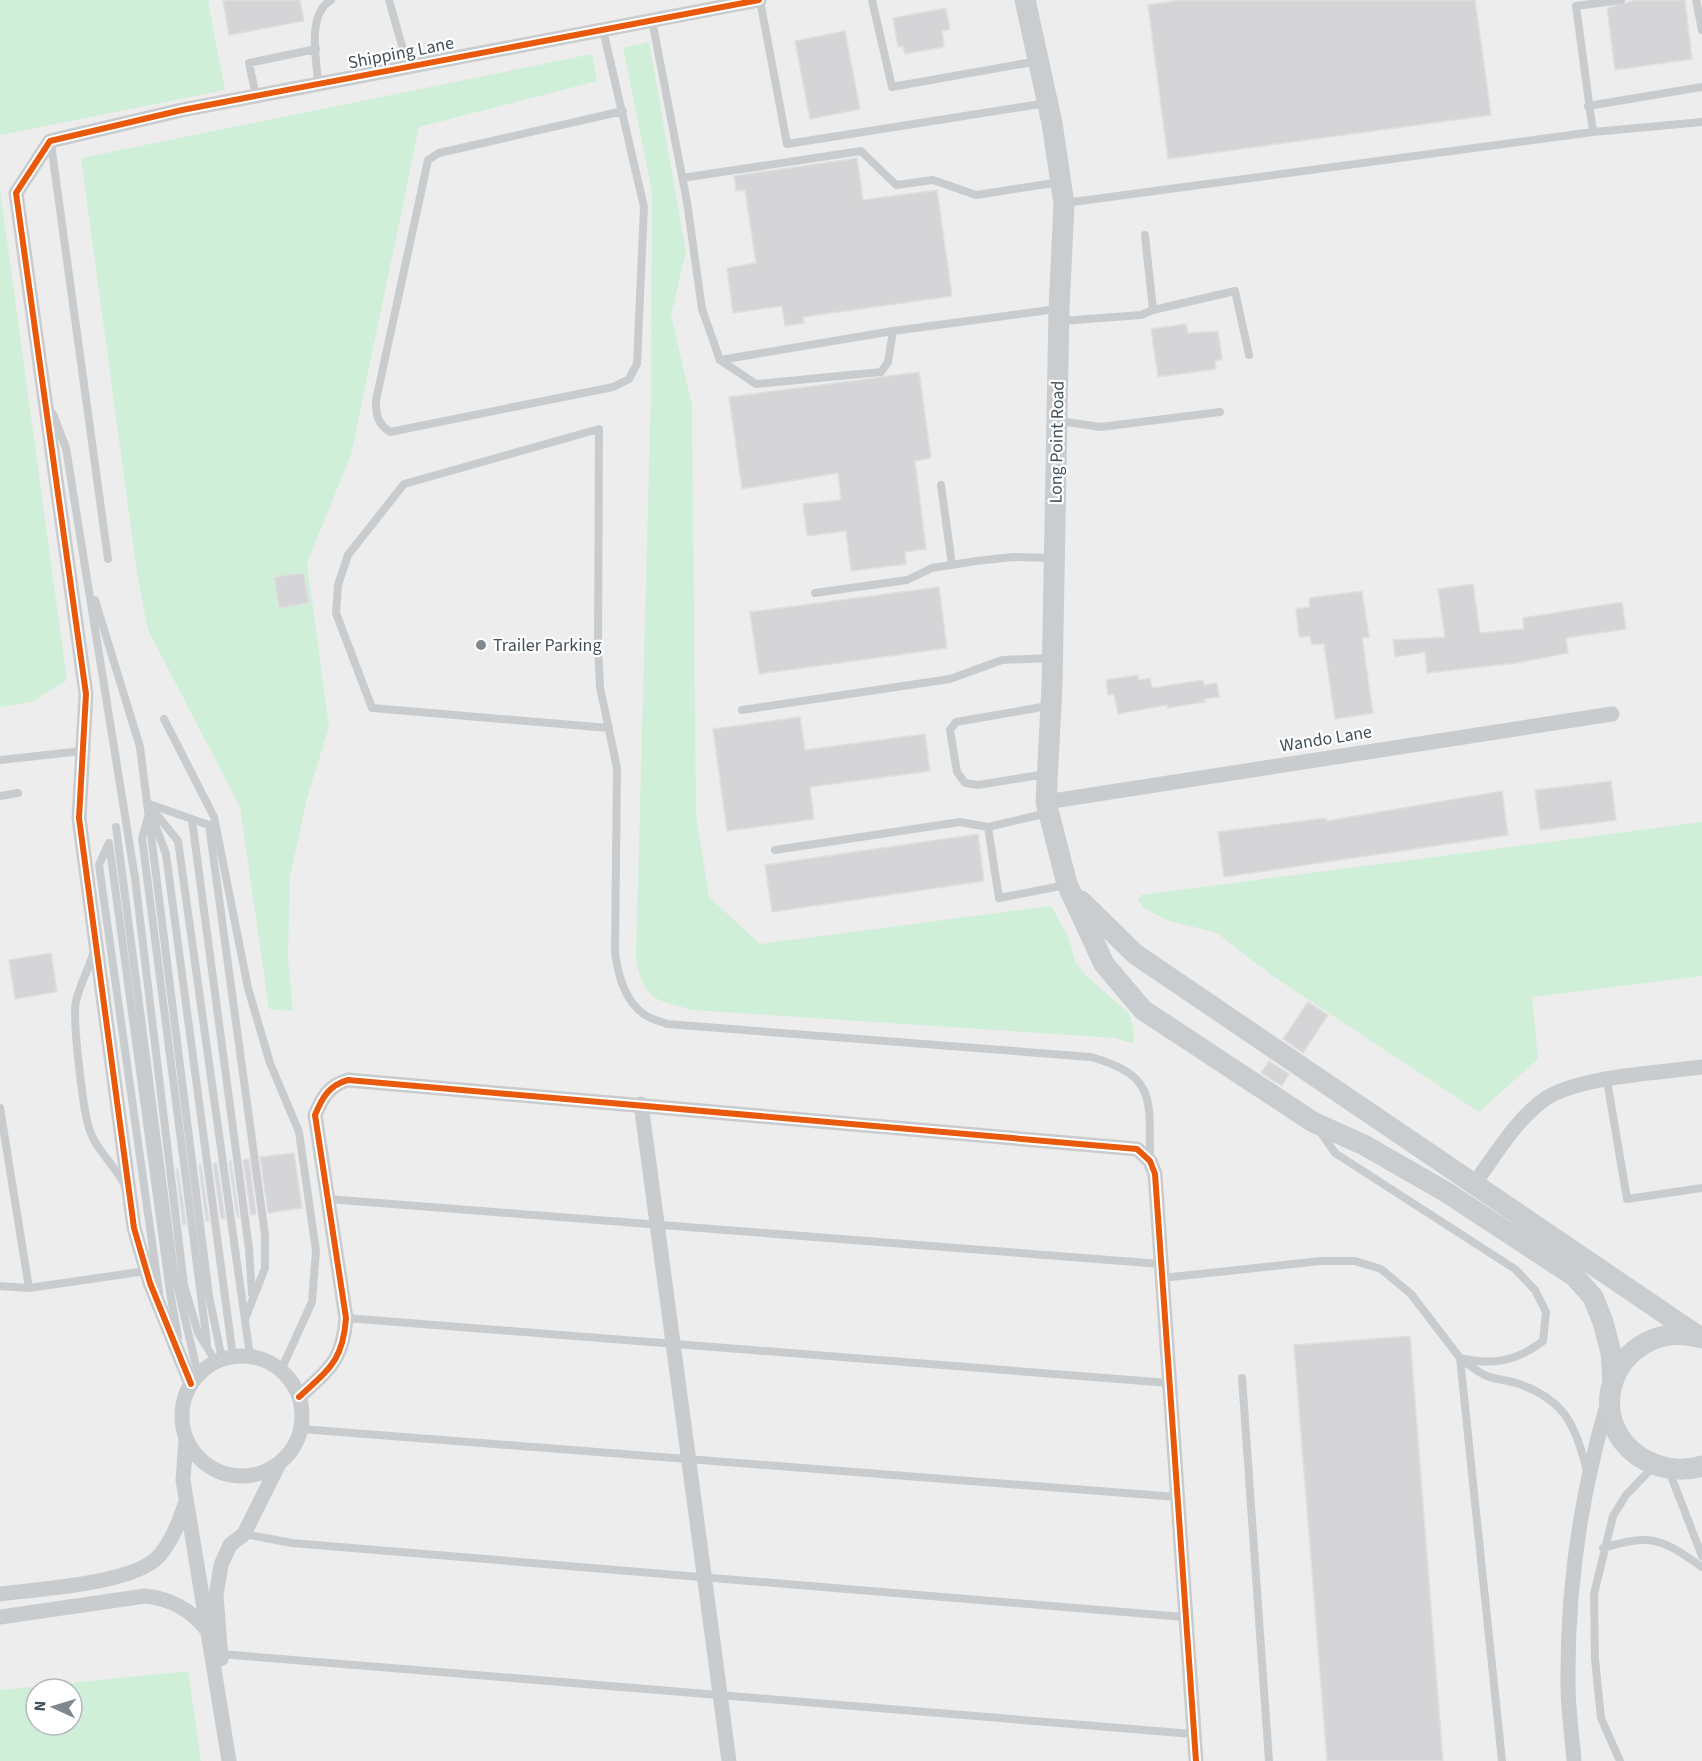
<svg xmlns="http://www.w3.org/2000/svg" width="1702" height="1761" font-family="'Source Sans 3',sans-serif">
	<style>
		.green { fill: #d0efd9; fill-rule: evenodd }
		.building { fill: #d5d5d7; stroke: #dfdfe0; stroke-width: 1.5 }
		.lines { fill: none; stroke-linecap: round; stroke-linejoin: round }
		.lane { stroke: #c9ccce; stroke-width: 8 }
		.street { stroke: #c9ccce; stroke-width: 15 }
		.secondary { stroke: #c9cdcf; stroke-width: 21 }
		.cycleway-casing { stroke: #fff; stroke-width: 10 }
		.cycleway { stroke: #e8590c; stroke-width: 6 }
		.poi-dot { fill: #80888d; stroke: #fff; stroke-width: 2 }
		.labels { text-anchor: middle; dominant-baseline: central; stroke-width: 4.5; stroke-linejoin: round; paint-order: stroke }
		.street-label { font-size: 18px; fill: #44515a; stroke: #fff }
		.poi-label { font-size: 18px; fill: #44515a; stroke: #fff; text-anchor: start }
	</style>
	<rect width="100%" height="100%" fill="#eeeded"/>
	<path class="green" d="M0,0H208L225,90L0,135Z
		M649,42L686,252L671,315L692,405L696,815L709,897L760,944L1051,906L1068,936L1075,961L1085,975L1128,1012L1133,1025L1134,1044L1115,1038L693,1010C653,999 643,1000 636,957L651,392L652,192L623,48Z
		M592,54L597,81L419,127L351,455L307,563L329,727L307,798L290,876L288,958L293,1011L269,1009L240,807L148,630L137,573L81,158Z
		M0,189L67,680L32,702L0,707Z
		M1702,822V976L1532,997L1538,1059L1479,1112L1271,975L1217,933L1166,920L1144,908L1138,899L1141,895Z
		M188,1671L201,1761H0V1690ZM36,1689H72V1725H36Z"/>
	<path class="building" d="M223,0H300L304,21L229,35Z
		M1182,0H1475L1491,115L1168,159L1148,5Z
		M1636,0H1685L1692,59L1615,70L1607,8Z
		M946,8L950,29L942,31L944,47L905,54L903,46L898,47L893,18Z
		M845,31L860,109L810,119L795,41Z
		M857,158L863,200L937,190L952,296L803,317L804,323L785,326L782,306L733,313L727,268L756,263L745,190L736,191L734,176Z
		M1186,324L1188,333L1218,331L1222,359L1215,361L1216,369L1158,377L1151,329Z
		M919,372L931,458L915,461L926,549L905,552L906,564L851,571L846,531L807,536L803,504L841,500L838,473L742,489L729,397Z
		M304,573L309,603L279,608L274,577Z
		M1473,584L1480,633L1524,629L1523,618L1622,602L1626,629L1566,638L1568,653L1516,663L1427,673L1425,652L1395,657L1393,640L1445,637L1438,589Z
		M939,587L947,648L759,674L750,612Z
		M1362,591L1369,637L1362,638L1373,713L1335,719L1324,644L1312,645L1310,636L1299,637L1296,609L1310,607L1309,598Z
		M1138,675L1139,680L1150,678L1152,688L1203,680L1204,685L1217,683L1219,697L1204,699L1205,702L1198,703L1167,708V705L1118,714L1114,694L1108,695L1106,680Z
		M800,717L805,750L925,734L930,771L810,787L814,819L727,831L713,729Z
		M1611,781L1616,820L1540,830L1535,790Z
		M1502,791L1508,835L1224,877L1218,832L1326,818L1327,821Z
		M978,834L984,881L772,912L765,865Z
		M51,953L57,992L15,999L9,960Z
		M1308,1002L1328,1015L1303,1053L1283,1039Z
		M1269,1061L1289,1074L1282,1086L1261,1073Z
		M294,1153L302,1208L268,1213L260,1157Z
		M249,1159L256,1214L251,1215L243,1160Z
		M231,1161L239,1217H237L229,1162Z
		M217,1163L225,1219H221L213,1164Z
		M201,1165L209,1221H206L199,1166Z
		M176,1169H178L186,1224L183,1225Z
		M1410,1336L1443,1761H1327L1294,1345Z"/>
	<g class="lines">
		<path class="lane" d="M389,0L408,67
			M760,0L787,144L1047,103
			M872,0L892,87L1038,61
			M1696,0L1702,30
			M652,20L687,202L702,309L720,360L756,384L881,372L888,362L893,331
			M603,30L644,207L637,364L629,379L613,387L390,432C377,423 376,415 376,400L428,160L439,153L623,111
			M318,84C317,59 306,15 331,0
			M256,96L249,63L316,49
			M1588,106L1702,87
			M1593,132L1576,6L1621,0
			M51,144L108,559
			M682,178L861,151L896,185L933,180L976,195L1060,182
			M1065,203L1593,132L1702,122
			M1153,310L1235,291L1249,355
			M1061,321L1141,315L1153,310L1145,235
			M720,360L893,331L1057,309
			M53,414L66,448L135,878L184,1285L198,1333L216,1362
			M1059,421L1101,427L1220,412
			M941,485L952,565
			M815,593L907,580L932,568L976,561L1013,557L1053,558
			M95,600L140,747L209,1296L222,1359
			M742,710L950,679L1002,660L1051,658
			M164,719L214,817L248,988L270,1063L299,1132L316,1251L312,1302L281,1370
			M609,728L372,708L336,613L338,585L348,555L404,484L599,429L598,646L600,687L617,768L615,952C618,974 624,1001 645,1015C650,1019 660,1021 667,1024L1091,1057C1157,1076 1149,1099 1150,1159
			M0,760L82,751
			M1046,774L978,785L965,783L957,772L950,730L956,722L1048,706
			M0,796L18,793
			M149,804L209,825L265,1235V1268L245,1319
			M149,805L178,841L250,1356
			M1048,813L988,827L999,898L1066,885
			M148,817L142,838L207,1343
			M153,819L166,854L233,1357
			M192,820L249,1249L252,1294
			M116,827L174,1271L198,1375
			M109,843L170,1292L178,1337
			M108,845L99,865L159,1292
			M775,850L960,822L988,827
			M93,954C88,970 80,985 76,1001C72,1018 83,1109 89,1128C95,1149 113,1163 123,1182
			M1607,1080L1627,1199L1702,1188
			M0,1108L29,1288
			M1321,1133L1335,1153L1515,1269L1535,1290L1546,1312L1543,1341C1517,1361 1492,1366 1460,1358C1468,1364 1478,1373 1487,1376C1497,1380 1509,1380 1519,1384C1565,1400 1576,1426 1587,1471
			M328,1199L1161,1264
			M1162,1278L1321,1261H1355L1381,1269L1411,1294L1460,1358L1502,1761
			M0,1286L29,1288L146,1271
			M346,1318L1169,1383
			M1242,1378L1269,1761
			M301,1429L1177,1497
			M1669,1471L1702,1556
			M244,1534L292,1543L1184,1617
			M1603,1548C1652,1533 1662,1539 1702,1567
			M221,1654L1193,1734
			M1620,1761L1601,1718L1595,1659L1594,1594L1613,1516L1626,1495L1654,1466"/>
		<path class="street" d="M1046,802L1612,714
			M641,1104L729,1761
			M1474,1184C1495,1156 1516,1119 1545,1099C1579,1076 1660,1073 1702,1067
			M182 1416a60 60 0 1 1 120 0a60 60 0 1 1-120 0Z
			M191,1384L150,1283L134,1228L79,818L86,694L16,193L50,141L182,110L759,0
			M299,1397C329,1369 343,1361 346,1318L315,1115C322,1098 329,1085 348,1080L1137,1149L1150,1161L1155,1174L1196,1761
			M186,1440L183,1480L229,1761
			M0,1594C38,1589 134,1584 159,1556C173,1540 179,1521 186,1502
			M0,1617L145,1596C171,1599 190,1609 206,1629
			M221,1659L216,1595L221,1565L230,1545L244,1534L279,1464
			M1574,1761C1572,1735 1568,1709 1568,1684C1567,1591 1581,1494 1607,1405"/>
		<path class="secondary" d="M1025,0L1052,123L1064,204L1059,309L1052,685L1046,802L1067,884L1104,964L1143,1010L1313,1122L1364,1145L1446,1192L1574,1276L1593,1297L1603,1322L1611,1353L1613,1383
			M1081,901L1135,954L1701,1338
			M1697,1337C1657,1326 1615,1353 1610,1395C1604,1446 1657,1480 1702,1466"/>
		<defs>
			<path id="cycleway" d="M191,1384L150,1283L134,1228L79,818L86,694L16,193L50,141L182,110L759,0
				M299,1397C329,1369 343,1361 346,1318L315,1115C322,1098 329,1085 348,1080L1137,1149L1150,1161L1155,1174L1196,1761"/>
		</defs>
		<use href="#cycleway" class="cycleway-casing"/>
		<use href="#cycleway" class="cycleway"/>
	</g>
	<circle class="poi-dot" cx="481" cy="645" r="6"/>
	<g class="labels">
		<g class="street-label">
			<text transform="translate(401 53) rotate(-11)">Shipping Lane</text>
			<text transform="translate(1057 442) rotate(-89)">Long Point Road</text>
			<text transform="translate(1326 739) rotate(-9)">Wando Lane</text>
		</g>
		<g class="poi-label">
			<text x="493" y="645">Trailer Parking</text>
		</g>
	</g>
	<g transform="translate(54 1707) rotate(274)"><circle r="28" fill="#ffffff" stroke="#b4b9bd" stroke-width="1.5"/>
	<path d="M0-4.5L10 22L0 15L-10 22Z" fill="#80888d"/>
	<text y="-9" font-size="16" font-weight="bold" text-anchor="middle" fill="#44515a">N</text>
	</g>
</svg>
